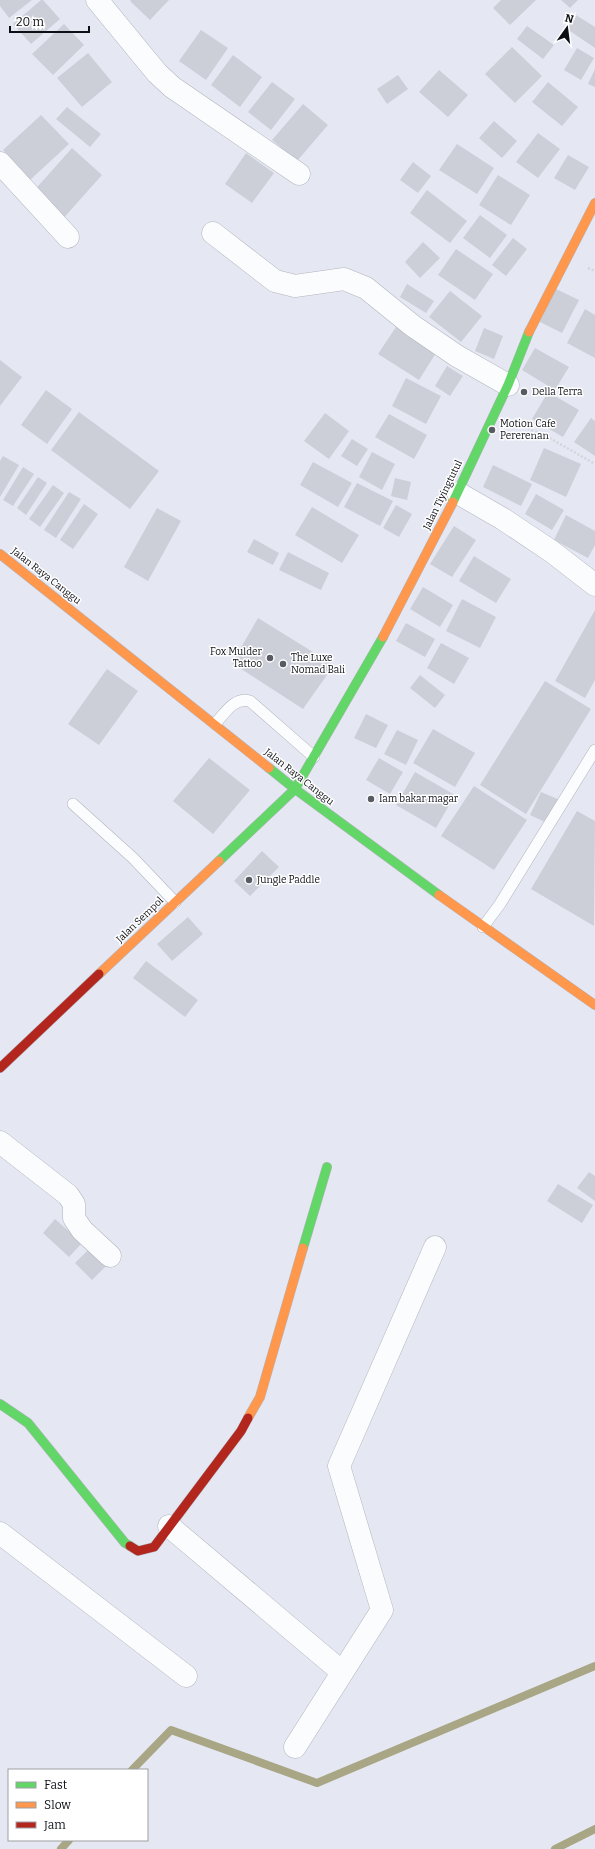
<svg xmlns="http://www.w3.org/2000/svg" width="595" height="1849" font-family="Bitter,serif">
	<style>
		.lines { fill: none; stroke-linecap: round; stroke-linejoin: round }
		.stream { stroke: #a8a684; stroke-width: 8 }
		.building { fill: #cccfd8 }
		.lane-casing { stroke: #b2b4bd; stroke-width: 12 }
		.street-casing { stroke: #b2b4bd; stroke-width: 23 }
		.fast-casing { stroke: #b2b4bd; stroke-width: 10 }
		.slow-casing { stroke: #b2b4bd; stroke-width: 10 }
		.jam-casing { stroke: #b2b4bd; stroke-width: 10 }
		.path { stroke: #d4d5d9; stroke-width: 2.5; stroke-dasharray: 2 2; stroke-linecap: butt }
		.lane { stroke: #fbfcfd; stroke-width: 11 }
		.street { stroke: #fbfcfd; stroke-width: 22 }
		.fast { stroke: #63d668; stroke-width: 9 }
		.slow { stroke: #ff974d; stroke-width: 9 }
		.jam { stroke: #b3261e; stroke-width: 9 }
		.poi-dot { fill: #595b63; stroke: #fff; stroke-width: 1.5 }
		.labels { text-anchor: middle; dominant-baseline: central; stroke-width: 3; stroke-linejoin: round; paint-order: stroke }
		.poi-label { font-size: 10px; fill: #0d0f15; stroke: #fff; text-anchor: start }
		.street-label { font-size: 10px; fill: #0d0f15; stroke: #fff }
	</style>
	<rect width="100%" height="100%" fill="#e5e8f3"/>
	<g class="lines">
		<path class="stream" d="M132,1770L171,1730L317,1783L595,1666
			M61,1849L69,1840
			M555,1849L595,1829"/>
	</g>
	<path class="building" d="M0,0H32L9,18L0,6Z
		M41,0H43L60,19L31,44L13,24Z
		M131,0H169L150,20L130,1Z
		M501,0H536L510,25L493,8Z
		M561,0H578L570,8Z
		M576,15L595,27V48L567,29Z
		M64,24L84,45L53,75L32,54Z
		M527,26L554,45L543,59L517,39Z
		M201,30L228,48L206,80L179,61Z
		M512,47L542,76L515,103L485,74Z
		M577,48L594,58L581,80L564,70Z
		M88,53L112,82L82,107L57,78Z
		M233,55L262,77L240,107L211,85Z
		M595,69V87L588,84Z
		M439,70L468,95L448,117L419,92Z
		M398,75L408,89L387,104L377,89Z
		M272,82L295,99L271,130L248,112Z
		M548,82L578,107L562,126L532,102Z
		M303,104L328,125L297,161L272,140Z
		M67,107L101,134L90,147L56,119Z
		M41,115L69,144L30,180L3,150Z
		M494,121L517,141L502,158L479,138Z
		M538,133L560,149L538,178L516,162Z
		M457,144L494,168L477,194L439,170Z
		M72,148L102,175L61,221L31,194Z
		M246,153L274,173L252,203L225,184Z
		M568,155L589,167L575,190L554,178Z
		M413,162L431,176L418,193L400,180Z
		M498,175L530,195L511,225L479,205Z
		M427,190L467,221L450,243L410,213Z
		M480,215L507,235L490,258L463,238Z
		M513,238L527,249L506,276L492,265Z
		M423,242L440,258L420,278L405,262Z
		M456,249L493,274L475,300L438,275Z
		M407,284L434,301L426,313L400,297Z
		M556,289L579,300L562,333L540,322Z
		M450,291L482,316L461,342L429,317Z
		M585,309L595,315V358L567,343Z
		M396,327L436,353L419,380L378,354Z
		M484,328L503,336L494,359L475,351Z
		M535,348L569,367L555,390L522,370Z
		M0,360L22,377L0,406Z
		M447,366L463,376L450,396L435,386Z
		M406,378L441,396L426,424L392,406Z
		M46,390L72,409L47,444L21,425Z
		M548,392L579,410L563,437L532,419Z
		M79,412L159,471L130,509L51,450Z
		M325,413L349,431L329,459L304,441Z
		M389,414L427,435L414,459L375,437Z
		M591,418L595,421V456L574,442Z
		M352,439L368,449L357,466L341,456Z
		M544,448L581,464L566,497L530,480Z
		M372,452L395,464L382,490L359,477Z
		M3,456L19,465L0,497V461Z
		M313,462L352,483L338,507L300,485Z
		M493,465L532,484L521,506L483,487Z
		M23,467L34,474L13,506L3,500Z
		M38,477L47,483L26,515L17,508Z
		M395,478L411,482L407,500L391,496Z
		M357,483L393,501L380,526L344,507Z
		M53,485L64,493L40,527L29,519Z
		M69,492L81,499L56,538L44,530Z
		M536,494L564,510L552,530L525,514Z
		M84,504L98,514L73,549L60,540Z
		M396,505L412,514L399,537L383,528Z
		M312,507L359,535L342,563L295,535Z
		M157,508L181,521L148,581L124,567Z
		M566,515L595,531V545L588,558L554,540Z
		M454,526L476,540L452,577L430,564Z
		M254,539L279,553L273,565L247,552Z
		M288,552L329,573L321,590L279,570Z
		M474,556L511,579L496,603L459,581Z
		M423,587L453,605L440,627L410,609Z
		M462,599L496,617L480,648L446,631Z
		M595,610V680L585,698L555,681Z
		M258,618L334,665L303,709L232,663Z
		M406,623L435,639L425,657L396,641Z
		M441,643L469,658L454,684L427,668Z
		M107,669L138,691L99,745L68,724Z
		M420,675L445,695L435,708L410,688Z
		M545,681L591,709L526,814L480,785Z
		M366,714L388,725L376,748L354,738Z
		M433,729L475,753L455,787L413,763Z
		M397,730L418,740L406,765L384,754Z
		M209,758L250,790L213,834L173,801Z
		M379,758L403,772L390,794L366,780Z
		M415,772L455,795L436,828L396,805Z
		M474,786L527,820L494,870L441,836Z
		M541,792L560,800L549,824L530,815Z
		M577,811L595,821L594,926L531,889Z
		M262,851L279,867L250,896L234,881Z
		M188,917L203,934L172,961L157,944Z
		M146,961L198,1000L185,1017L133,978Z
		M589,1172L595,1176V1201L577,1188Z
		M558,1184L593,1205L582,1223L547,1201Z
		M55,1219L82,1243L69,1257L43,1233Z
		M94,1244L111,1261L92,1280L75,1263Z"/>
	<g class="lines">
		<defs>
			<path id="lane" d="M215,724C225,713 234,697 250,701L314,757
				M73,804L133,858L175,902
				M483,927L500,904L595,750"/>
			<path id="street" d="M97,0L157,73L172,87L299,174
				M0,163L68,237
				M213,233L275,281L295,286L344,279L366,288L413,326L457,356L508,385
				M458,493L503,519L551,551L595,585
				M0,1142L68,1195L74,1204V1218L82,1230L110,1256
				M169,1526L342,1672
				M0,1533L186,1676
				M295,1747L382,1610L339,1466L435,1247"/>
			<path id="fast" d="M453,502L508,385L529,332
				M269,768L295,789L439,895
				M219,861L295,789L383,637
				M303,1248L327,1167
				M0,1404L28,1423L125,1543L130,1546"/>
			<path id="slow" d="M529,332L595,203
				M0,554L269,768
				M383,637L453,502
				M439,895L595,1005
				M99,974L219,861
				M248,1418L260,1397L303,1248"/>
			<path id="jam" d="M0,1068L99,974
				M130,1546L138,1551L154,1547L241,1431L248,1418"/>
		</defs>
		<use href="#lane" class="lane-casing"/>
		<use href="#street" class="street-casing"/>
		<use href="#fast" class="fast-casing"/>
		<use href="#slow" class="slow-casing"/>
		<use href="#jam" class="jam-casing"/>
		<path class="path" d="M588,268L595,271
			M517,423L553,440L595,464"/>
		<use href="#lane" class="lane"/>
		<use href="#street" class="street"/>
		<use href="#fast" class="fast"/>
		<use href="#slow" class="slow"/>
		<use href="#jam" class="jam"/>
	</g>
	<g class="poi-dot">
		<circle cx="524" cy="392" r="4"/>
		<circle cx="492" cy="430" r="4"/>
		<circle cx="270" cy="658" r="4"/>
		<circle cx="283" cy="664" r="4"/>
		<circle cx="371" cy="799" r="4"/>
		<circle cx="249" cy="880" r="4"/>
	</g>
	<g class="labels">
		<g class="poi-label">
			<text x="532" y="392">Della Terra</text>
			<text x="500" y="424">Motion Cafe<tspan x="500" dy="12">Pererenan</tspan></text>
			<text x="262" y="652" text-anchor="end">Fox Mulder<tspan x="262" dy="12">Tattoo</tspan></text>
			<text x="291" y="658">The Luxe<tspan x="291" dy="12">Nomad Bali</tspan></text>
			<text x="379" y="799">Iam bakar magar</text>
			<text x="257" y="880">Jungle Paddle</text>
		</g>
		<g class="street-label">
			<text transform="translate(443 495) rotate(-64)">Jalan Tiyingtutul</text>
			<text transform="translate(46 576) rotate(38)">Jalan Raya Canggu</text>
			<text transform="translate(299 777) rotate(38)">Jalan Raya Canggu</text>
			<text transform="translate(140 920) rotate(-44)">Jalan Sempol</text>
		</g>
	</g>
	<rect x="8" y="1769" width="140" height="72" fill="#ffffff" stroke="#9e9fa1"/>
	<rect x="16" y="1782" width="20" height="6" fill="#63d668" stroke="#9e9fa1"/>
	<text x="44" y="1789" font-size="12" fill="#0d0f15">Fast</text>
	<rect x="16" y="1802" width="20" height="6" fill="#ff974d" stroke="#9e9fa1"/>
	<text x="44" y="1809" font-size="12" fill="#0d0f15">Slow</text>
	<rect x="16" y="1822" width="20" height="6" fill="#b3261e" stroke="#9e9fa1"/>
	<text x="44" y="1829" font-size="12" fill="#0d0f15">Jam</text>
	<g transform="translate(567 28) rotate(14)" stroke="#ffffff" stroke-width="3" paint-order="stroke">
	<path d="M0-3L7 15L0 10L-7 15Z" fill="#0d0f15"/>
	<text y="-6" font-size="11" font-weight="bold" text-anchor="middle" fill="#0d0f15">N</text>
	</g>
	<path d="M10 26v6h79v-6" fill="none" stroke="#0d0f15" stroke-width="2"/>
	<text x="16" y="26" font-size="12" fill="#0d0f15" stroke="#ffffff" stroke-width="3" paint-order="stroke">20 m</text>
</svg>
